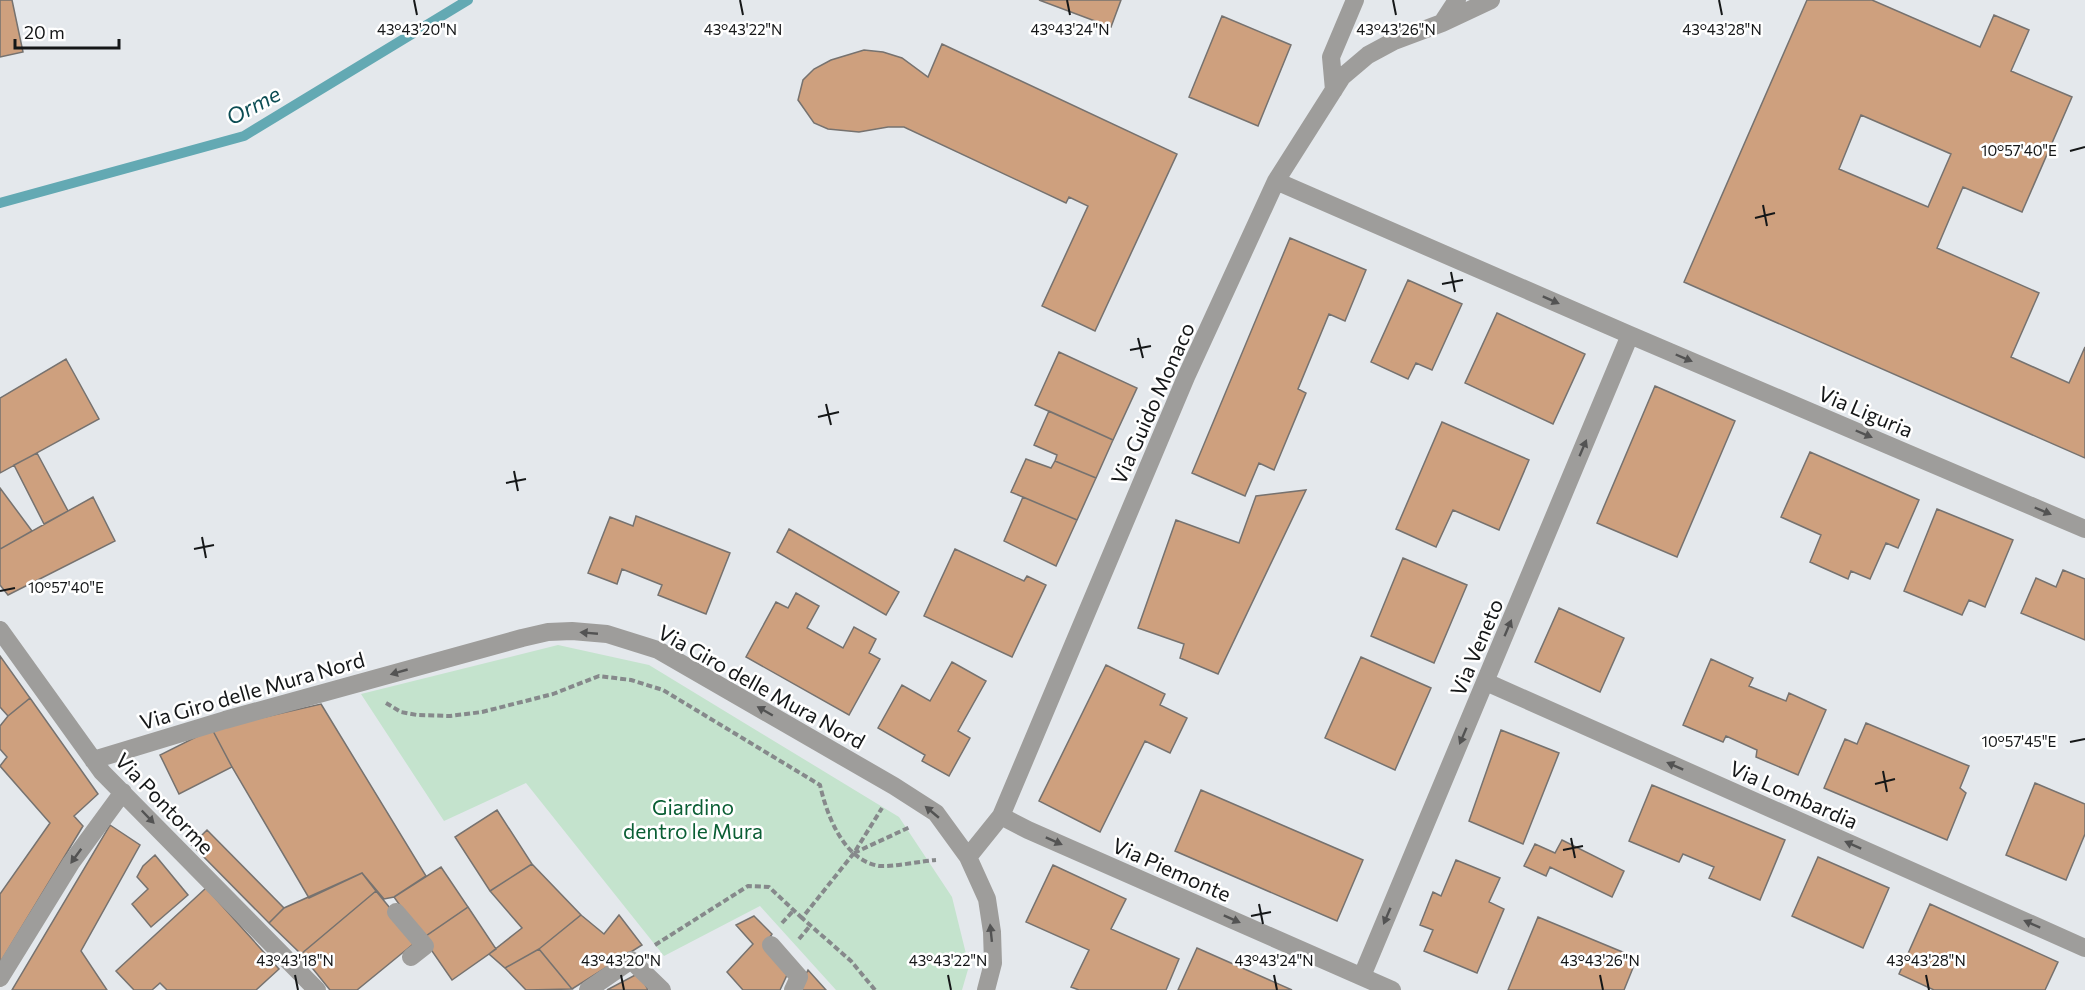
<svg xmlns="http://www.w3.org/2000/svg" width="2085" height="990" font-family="Commissioner,sans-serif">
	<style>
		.green { fill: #c4e3cd }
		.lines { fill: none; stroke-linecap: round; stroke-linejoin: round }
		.stream { stroke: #63a9b3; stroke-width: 10 }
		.building { fill: #cea07e; stroke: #76726f; stroke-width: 1.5; fill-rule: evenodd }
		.path { stroke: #86898b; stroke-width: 4; stroke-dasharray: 6 3; stroke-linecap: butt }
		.minor { stroke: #9e9d9b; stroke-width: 18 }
		.oneway { fill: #535353 }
		.ticks { fill: none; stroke: #151718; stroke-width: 2 }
		.labels { text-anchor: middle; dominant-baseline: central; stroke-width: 5; stroke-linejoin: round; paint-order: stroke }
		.street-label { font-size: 21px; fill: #151718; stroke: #fff }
		.park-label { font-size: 21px; fill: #0a5e34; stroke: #fff }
		.water-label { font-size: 22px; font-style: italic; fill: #0c4d54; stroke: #fff }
		.ticks-label { font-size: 15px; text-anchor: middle; fill: #151718; stroke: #fff; stroke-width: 5; stroke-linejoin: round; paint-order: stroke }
	</style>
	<rect width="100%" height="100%" fill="#e4e8ec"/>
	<path class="green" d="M558,645L649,665L899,817L952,897L969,966L962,990H836L760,906L664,956L526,783L444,821L361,694Z"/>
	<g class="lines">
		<path class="stream" d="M0,203L244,136L468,0"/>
	</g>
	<path class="building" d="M0,0H12L23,52L0,57Z
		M1039,0H1121L1111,27Z
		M1807,0H1872L1980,47L1994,15L2029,30L2011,71L2072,97L2022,212L1963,187L1937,248L2039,293L2011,357L2069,383L2085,347V458L1684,282ZM1861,115L1951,154L1928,207L1839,169Z
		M1222,16L1291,45L1258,126L1189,97Z
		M942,44L1177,154L1095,331L1042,306L1088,206L1069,197L1066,203L904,127H888L859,132L828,129L814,123L798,100L803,80L814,69L831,60L864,50L883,52L902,58L928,77Z
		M1290,238L1366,270L1345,321L1329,314L1298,389L1306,393L1274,470L1259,463L1245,496L1192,473Z
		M1408,280L1462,304L1432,370L1416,363L1408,379L1371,362Z
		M1497,313L1585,354L1553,424L1465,383Z
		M1059,352L1137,388L1113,440L1035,405Z
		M66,359L99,419L0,473V398Z
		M1655,386L1735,421L1677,557L1597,523Z
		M1049,411L1113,440L1096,478L1055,461L1057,455L1034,445Z
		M1442,422L1529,460L1499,530L1453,510L1436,547L1396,529Z
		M1810,452L1919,500L1898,548L1886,543L1870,579L1851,571L1848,579L1810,562L1821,535L1781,517Z
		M37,453L68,511L44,524L14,465Z
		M1026,459L1051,468L1055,461L1096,478L1077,520L1011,492Z
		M0,488L32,531L0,549Z
		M1306,490L1218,674L1180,658L1184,644L1138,628L1176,520L1239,543L1256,496Z
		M93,497L115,541L8,595L0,585V549Z
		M1023,497L1077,520L1056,566L1004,541Z
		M1937,509L2013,540L1985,607L1969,600L1962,615L1904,591Z
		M636,516L730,553L706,614L658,595L662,585L622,569L617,584L588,573L610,517L633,526Z
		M789,529L899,592L886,615L777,552Z
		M955,549L1024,581L1027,576L1046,585L1012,657L924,616Z
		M1403,558L1467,585L1434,663L1371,636Z
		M2063,570L2085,579V640L2021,613L2036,578L2056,587Z
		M796,593L819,606L807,628L843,648L854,627L876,639L869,653L880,659L849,715L746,657L776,602L788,608Z
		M1559,608L1624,638L1600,692L1535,662Z
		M0,656L30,698L8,716L0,707Z
		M1361,657L1431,688L1395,770L1325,738Z
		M1711,659L1753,678L1749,686L1786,701L1789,693L1826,710L1798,775L1756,757L1757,750L1726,736L1723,742L1683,725Z
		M952,662L986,681L958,731L970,738L949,776L922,761L925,755L878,728L902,685L930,701Z
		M1106,665L1165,694L1160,705L1187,718L1170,753L1145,741L1100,832L1039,801Z
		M30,698L98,794L74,816L83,826L0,963V894L50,823L0,766L7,757L0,749V726L8,716Z
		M321,704L426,876L394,897L384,899L362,873L309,898L232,767L212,729Z
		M1866,723L1969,766L1960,788L1966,793L1947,840L1824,788L1845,739L1857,744Z
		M212,729L232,767L179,794L160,755Z
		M1501,730L1559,753L1523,844L1469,821Z
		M2035,783L2085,804V834L2066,880L2006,855Z
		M1652,785L1785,840L1760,900L1709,878L1714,867L1683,854L1679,862L1629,841Z
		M1201,790L1363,860L1337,921L1175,851Z
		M497,810L532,864L490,891L455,837Z
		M110,825L140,845L81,951L107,990H12Z
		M207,830L284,908L269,923L192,845Z
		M1562,840L1624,871L1612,897L1550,867L1546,876L1524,866L1535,844L1555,853Z
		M155,855L188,895L151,927L132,904L148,889L137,877L143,866Z
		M1818,857L1889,888L1863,948L1792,916Z
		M1456,860L1500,878L1489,902L1504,909L1477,973L1424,951L1433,930L1420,925L1433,892L1441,896Z
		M532,864L581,915L539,949L505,968L489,954L522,928L490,891Z
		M1053,865L1126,899L1111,929L1179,959L1166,990H1079L1071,987L1089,950L1026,922Z
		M441,867L468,907L423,938L394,897Z
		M362,873L376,891L301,954L269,923L284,908Z
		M206,888L279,969L256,990H167L160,983L152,990H134L116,971Z
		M376,891L417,941L357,990H330L301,954Z
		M1930,904L2058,962L2045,990H1934L1899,974Z
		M468,907L496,949L452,980L423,938Z
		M581,915L604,934L619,915L642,945L572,989L539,949Z
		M754,916L772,934L765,945L787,975L780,990H743L727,972L753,944L736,925Z
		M1538,917L1637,958L1624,990H1508Z
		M1197,948L1206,952L1292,990H1178Z
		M539,949L572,989L526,990L505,968Z
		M808,970L826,990H798Z
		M639,973L648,990H607Z"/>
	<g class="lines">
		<path class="path" d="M386,703L401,712L417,715L450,716L482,712L553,694L599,676L631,680L663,690L820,785C827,816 844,861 880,866C894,867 921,861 936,860
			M854,853L910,827
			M782,923L794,910
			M799,939L810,926
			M655,945L748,886L769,887L802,918
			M875,990L851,961L802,918L854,853L882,808"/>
		<path class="minor" d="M1457,0L1442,23L1491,0
			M1334,90L1331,57L1355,0
			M1276,181L1630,335L2085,529
			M0,630L102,772L317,990
			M1486,682L2085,948
			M93,760L225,720L522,638L548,632L572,631L607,634L658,650L894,786L936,813L968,857L987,899L992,932L993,963L986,990
			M1001,816L1028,830L1392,990
			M968,857L1001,816L1186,377L1276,181L1342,77L1368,55L1394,41L1442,23
			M396,912L425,946L411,957
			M771,945L799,977L793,990
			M1362,976L1630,335
			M0,978L71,863L123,792
			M588,990L631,960L662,990"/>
	</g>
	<defs><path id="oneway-solid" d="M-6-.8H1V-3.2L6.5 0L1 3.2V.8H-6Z" transform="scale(1.5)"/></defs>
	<g class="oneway">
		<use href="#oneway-solid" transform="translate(1551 300) rotate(24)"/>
		<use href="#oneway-solid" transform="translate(1684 358) rotate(23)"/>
		<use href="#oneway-solid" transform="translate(1864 434) rotate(23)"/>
		<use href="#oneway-solid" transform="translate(1583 448) rotate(-67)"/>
		<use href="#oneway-solid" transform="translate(2043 511) rotate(23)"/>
		<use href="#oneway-solid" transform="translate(1508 628) rotate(-67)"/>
		<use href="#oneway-solid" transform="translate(589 633) rotate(-175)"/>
		<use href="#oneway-solid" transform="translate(399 672) rotate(164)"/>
		<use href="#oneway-solid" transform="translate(765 711) rotate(-150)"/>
		<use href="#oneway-solid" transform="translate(1463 736) rotate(113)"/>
		<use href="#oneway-solid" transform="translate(1675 766) rotate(-156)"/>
		<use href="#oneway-solid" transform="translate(932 812) rotate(-140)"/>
		<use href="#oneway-solid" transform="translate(148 817) rotate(46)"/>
		<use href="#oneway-solid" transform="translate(1054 841) rotate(24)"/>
		<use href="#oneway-solid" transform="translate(1853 845) rotate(-156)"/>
		<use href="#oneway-solid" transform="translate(76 856) rotate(126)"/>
		<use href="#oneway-solid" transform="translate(1387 916) rotate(113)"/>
		<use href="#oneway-solid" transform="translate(1232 919) rotate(24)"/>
		<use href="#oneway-solid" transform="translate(2032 924) rotate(-156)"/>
		<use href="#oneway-solid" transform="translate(991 933) rotate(-96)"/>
	</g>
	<path class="ticks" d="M414,0L417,15M740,0L743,15M1067,0L1070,15M1393,0L1396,15M1719,0L1722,15M2070,151L2085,147M1763,205L1767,226M1755,218L1775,213M1451,272L1455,292M1442,284L1463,280M1138,338L1143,358M1130,350L1151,346M826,404L831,425M818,417L839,412M514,471L518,491M506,483L526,479M202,537L206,558M194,549L214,545M0,591L15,588M2070,742L2085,739M1883,771L1887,792M1875,784L1895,779M1571,838L1575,858M1563,850L1583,846M1259,904L1263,924M1251,916L1271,912M295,975L298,990M621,975L624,990M948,975L951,990M1274,975L1277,990M1600,975L1603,990M1926,975L1929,990"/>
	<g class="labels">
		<g class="street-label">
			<text transform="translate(1152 403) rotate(-66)">Via Guido Monaco</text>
			<text transform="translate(1866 411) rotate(23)">Via Liguria</text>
			<text transform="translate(1476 647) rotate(-67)">Via Veneto</text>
			<text transform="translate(762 686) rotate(29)">Via Giro delle Mura Nord</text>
			<text transform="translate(252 690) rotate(-16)">Via Giro delle Mura Nord</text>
			<text transform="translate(1794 794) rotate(24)">Via Lombardia</text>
			<text transform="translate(165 803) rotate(46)">Via Pontorme</text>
			<text transform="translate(1172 869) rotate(24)">Via Piemonte</text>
		</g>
		<g class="park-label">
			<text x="693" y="806">Giardino<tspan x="693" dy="24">dentro le Mura</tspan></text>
		</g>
		<g class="water-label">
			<text transform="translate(253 105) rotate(-28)">Orme</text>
		</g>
	</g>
	<g class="ticks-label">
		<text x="417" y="35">43°43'20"N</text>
		<text x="743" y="35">43°43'22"N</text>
		<text x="1070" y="35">43°43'24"N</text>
		<text x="1396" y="35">43°43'26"N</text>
		<text x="1722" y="35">43°43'28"N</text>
		<text x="2019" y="156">10°57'40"E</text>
		<text x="66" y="593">10°57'40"E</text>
		<text x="2019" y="747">10°57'45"E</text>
		<text x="295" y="966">43°43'18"N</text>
		<text x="621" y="966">43°43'20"N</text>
		<text x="948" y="966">43°43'22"N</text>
		<text x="1274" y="966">43°43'24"N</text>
		<text x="1600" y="966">43°43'26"N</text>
		<text x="1926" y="966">43°43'28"N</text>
	</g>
	<path d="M15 39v9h104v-9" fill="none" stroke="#151718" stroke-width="3"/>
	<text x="24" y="39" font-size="18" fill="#151718" stroke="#ffffff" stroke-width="4.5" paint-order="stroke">20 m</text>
</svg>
